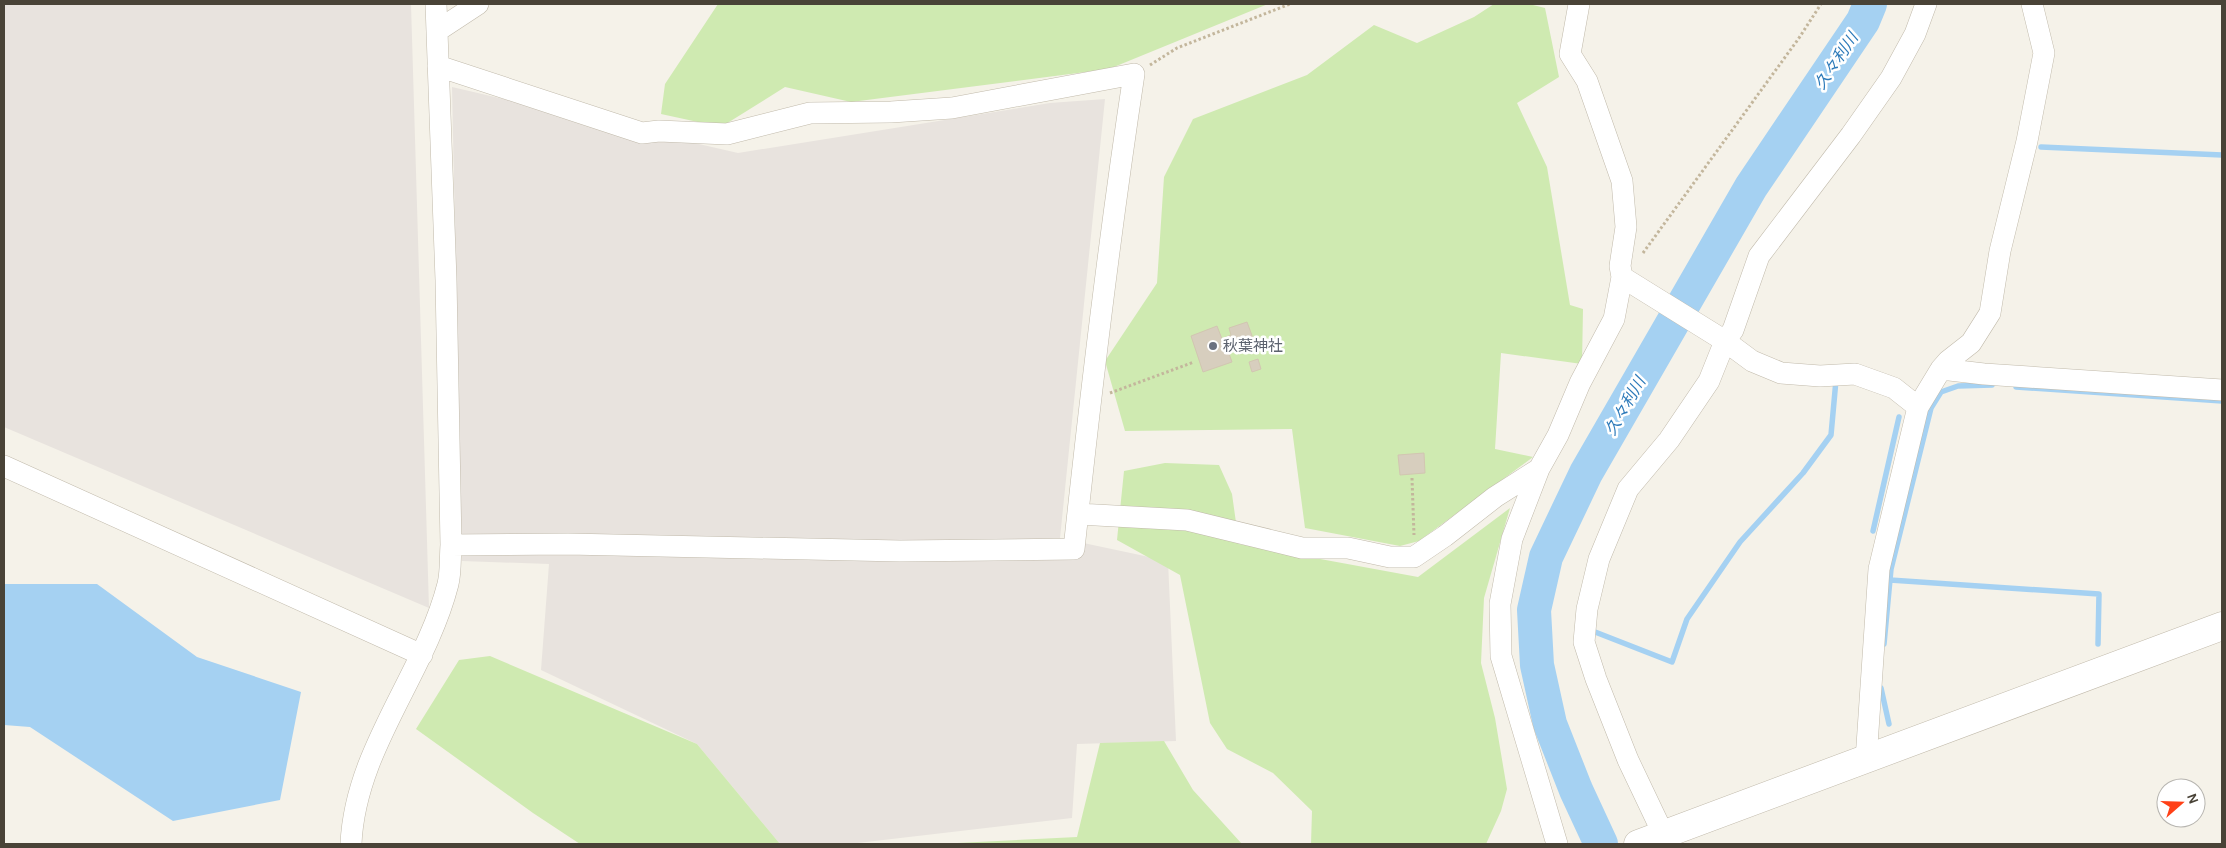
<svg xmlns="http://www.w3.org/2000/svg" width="2226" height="848" font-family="Karla,'Noto Sans JP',sans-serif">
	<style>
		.industrial { fill: #e8e3de }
		.green { fill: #cfeab1 }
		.water { fill: #a5d1f2 }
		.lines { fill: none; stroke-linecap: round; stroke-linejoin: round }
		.stream { stroke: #a5d1f2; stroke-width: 5.5 }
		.river { stroke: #a5d1f2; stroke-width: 34 }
		.building { fill: #d7cebe; stroke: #d2c6b1 }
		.minor-casing { stroke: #c1baab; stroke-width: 22 }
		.tertiary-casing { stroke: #c1baab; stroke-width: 29 }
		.path { stroke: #c3b69c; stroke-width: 3; stroke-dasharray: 2.5 2.5; stroke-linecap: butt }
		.minor { stroke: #fff; stroke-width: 21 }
		.tertiary { stroke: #fff; stroke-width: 28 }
		.worship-dot { fill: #6b7280; stroke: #fff; stroke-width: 2 }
		.labels { text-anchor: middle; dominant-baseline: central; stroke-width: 5; stroke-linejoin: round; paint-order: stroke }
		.worship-label { font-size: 15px; fill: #5b616d; stroke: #fff; text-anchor: start }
		.water-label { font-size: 16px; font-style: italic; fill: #2d7ab9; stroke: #fff }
	</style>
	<rect width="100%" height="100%" fill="#f5f2e9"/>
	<path class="industrial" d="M4,4H411L429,608L4,427Z
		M452,87L738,153L1050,103L1105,99L1060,538L1168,561L1176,741L1077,744L1072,818L849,844H780L697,744L541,670L549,564L462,561Z"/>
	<path class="green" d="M718,4L776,5L1268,4L1109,69L851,102L785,87L721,127L661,114L665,84Z
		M1494,4H1529L1545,8L1559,77L1517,103L1547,167L1570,305L1583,309L1582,364L1501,353L1495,449L1533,457L1419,541L1400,546L1305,528L1292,429L1125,431L1105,361L1157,283L1164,177L1193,119L1307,75L1374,25L1417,43L1474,17Z
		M1165,463L1219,465L1232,494L1239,544L1418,577L1510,508L1484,598L1481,663L1495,718L1507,789L1501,811L1486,844H1311L1312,811L1273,773L1227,749L1210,723L1180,575L1117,540L1124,471Z
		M490,656L697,744L780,844H580L533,813L416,729L459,660Z
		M1164,741L1193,790L1242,844H937L1077,837L1100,743Z"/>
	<path class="water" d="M4,584H97L197,657L301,692L280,800L173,821L30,727L4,725Z"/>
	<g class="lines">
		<path class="stream" d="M2041,147L2222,155
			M2016,387L2222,401
			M1873,531L1899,417
			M1890,580L2099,594L2098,644
			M1590,630L1672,662L1687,619L1740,542L1803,473L1831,435L1836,380
			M1884,644L1891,569L1931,408L1941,392L1958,386L1992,385
			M1881,688L1889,724"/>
		<path class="river" d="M1601,844L1576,790L1550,724L1537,665L1534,610L1546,557L1586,473L1751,187L1863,21L1870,4"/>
	</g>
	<path class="building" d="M1247,322L1254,341L1238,348L1237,344L1227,348L1232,362L1203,372L1191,336L1217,326L1222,339L1231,335L1229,328Z
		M1258,359L1261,369L1252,372L1249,362Z
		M1424,453L1425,473L1400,475L1398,455Z"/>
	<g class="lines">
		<defs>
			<path id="minor" d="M437,31L478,4
				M438,66L642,133L659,131L727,134L810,113L891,112L952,108L1134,74C1110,232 1091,390 1074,549L900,551L568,544L451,545
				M1622,277L1725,341L1752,361L1781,373L1820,376L1855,374L1894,388L1918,407
				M1941,369L1984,374L2222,390
				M4,466L422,655
				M1078,514L1187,520L1302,548H1348L1390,557H1414L1445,536L1495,497L1539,469
				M1866,760L1879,569L1918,407L1941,369L1948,361L1971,343L1990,313L2000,251L2027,141L2044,53L2032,4
				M351,844C355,749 425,674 448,584C451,572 450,558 451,545L446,280L436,4
				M1557,844L1501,656L1500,604L1512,539L1539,469L1558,435L1580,383L1614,319L1622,277L1620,266L1626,227L1622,181L1587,81L1570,54L1579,4
				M1668,844L1628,760L1596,679L1584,642L1587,609L1599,559L1628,489L1669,440L1709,381L1725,341L1733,330L1759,256L1851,135L1891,78L1915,34L1926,4"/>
			<path id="tertiary" d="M1638,844L2222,626"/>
		</defs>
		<use href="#minor" class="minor-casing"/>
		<use href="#tertiary" class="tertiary-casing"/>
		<path class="path" d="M1150,65L1177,48L1290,4
			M1643,253L1799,38L1821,4
			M1110,393L1194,362
			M1412,478L1414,535"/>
		<use href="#minor" class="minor"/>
		<use href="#tertiary" class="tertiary"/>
	</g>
	<circle class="worship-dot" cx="1213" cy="346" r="5"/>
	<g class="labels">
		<g class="worship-label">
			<text x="1223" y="346">秋葉神社</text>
		</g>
		<g class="water-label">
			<text transform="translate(1836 61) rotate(-56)">久々利川</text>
			<text transform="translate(1625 406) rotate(-60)">久々利川</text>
		</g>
	</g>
	<rect width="2226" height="848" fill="none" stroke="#494337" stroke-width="10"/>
	<g transform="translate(2181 803) rotate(70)"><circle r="24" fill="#ffffff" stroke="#b6b4af"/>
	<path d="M0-4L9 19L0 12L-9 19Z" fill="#ff4017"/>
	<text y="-8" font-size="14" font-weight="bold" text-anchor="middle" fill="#494337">N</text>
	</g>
</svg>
